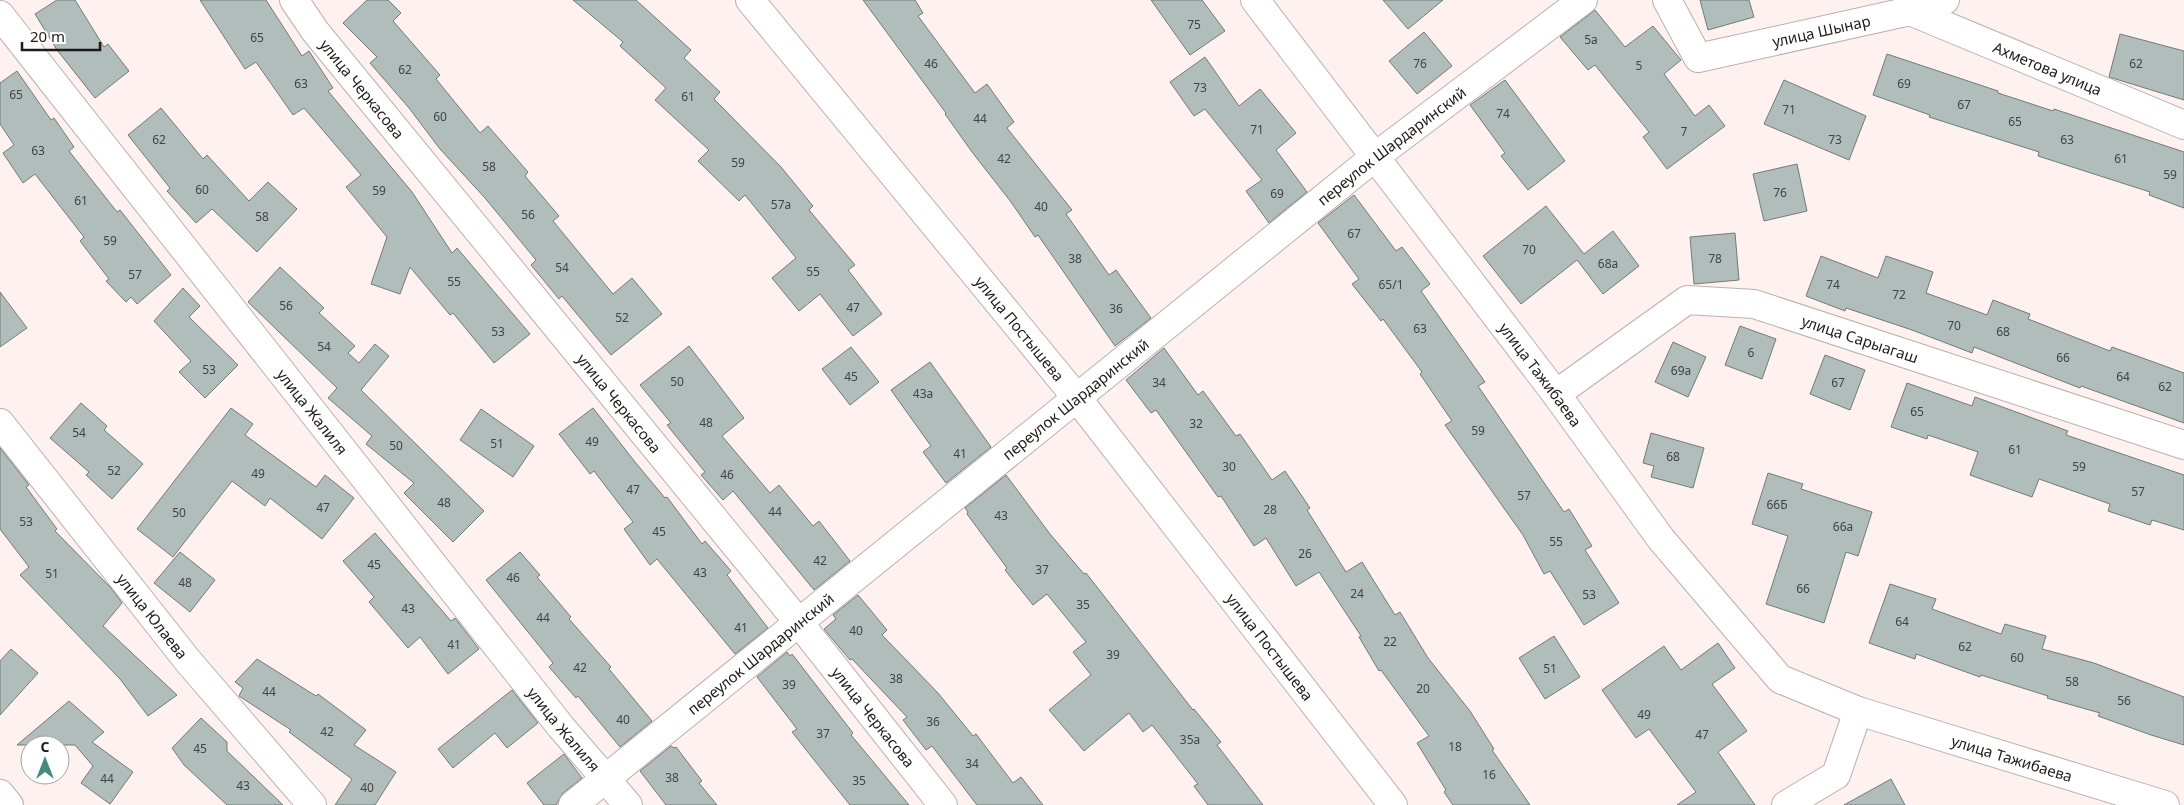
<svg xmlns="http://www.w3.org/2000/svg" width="2184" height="805" font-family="'Noto Sans',sans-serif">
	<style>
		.building { fill: #b1bdbb; stroke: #707c79 }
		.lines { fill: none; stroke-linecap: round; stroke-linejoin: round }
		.minor-casing { stroke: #bcb0af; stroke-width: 30 }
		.tertiary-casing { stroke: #bcb0af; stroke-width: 30 }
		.minor { stroke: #fff; stroke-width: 28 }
		.tertiary { stroke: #fff; stroke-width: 28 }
		.labels { text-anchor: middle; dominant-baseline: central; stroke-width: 5; stroke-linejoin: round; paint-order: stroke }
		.number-label { font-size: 12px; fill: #434342 }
		.street-label { font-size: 15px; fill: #1e1a19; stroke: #fff }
	</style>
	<rect width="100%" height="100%" fill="#fef1f0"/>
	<path class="building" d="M57,0H75L104,47L108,44L129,71L95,98L57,50L35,14Z
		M200,0H266L302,56L309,51L333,88L328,91L412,192L452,253L457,248L530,334L494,363L453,313L450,315L410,267L400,294L371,284L387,237L346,187L361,175L304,108L293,115L256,62L245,69Z
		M367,0H388L401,13L393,21L440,75L436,79L480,133L488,126L528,172L525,176L559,216L553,221L613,294L632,278L662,314L611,355L562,296L559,299L531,265L536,260L485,198L440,149L409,108L370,63L377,57L343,23Z
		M573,0H636L691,50L684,58L720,92L714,99L781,167L813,206L809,210L855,265L848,270L882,314L853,336L820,294L799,311L772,278L796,258L745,195L739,201L698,161L709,150L655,100L666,88L620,46L623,42Z
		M863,0H915L923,13L918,16L975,93L987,84L1014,122L1007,128L1072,210L1066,214L1109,275L1116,270L1151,318L1115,346L1038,235L1035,237L1011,202L972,152L945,114L946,113Z
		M1151,0H1202L1225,31L1190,55Z
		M1383,0H1443L1408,29Z
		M1700,0H1749L1754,17L1708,30Z
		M1595,10L1625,47L1653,26L1681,60L1664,74L1695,116L1709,105L1725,126L1667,169L1643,137L1649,132L1595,65L1588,70L1560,37Z
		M1424,32L1452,66L1417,94L1389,61Z
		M2120,34L2184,51V100L2109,77Z
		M1887,54L1998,91V93L2053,111L2054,109L2184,152V208L2149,195L2150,192L2038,156L2039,152L1929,117L1930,115L1873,95Z
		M1205,57L1239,106L1260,89L1296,133L1276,150L1307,192L1269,223L1246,191L1262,180L1205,109L1194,116L1170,82Z
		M17,71L51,120L54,118L74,147L69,151L117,212L120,210L171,275L137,304L131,297L126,302L106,281L109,279L80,241L84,237L35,174L23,183L3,153L14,145L0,124V83Z
		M1505,80L1565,161L1528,190L1501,156L1505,153L1470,105Z
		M1784,80L1866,116L1849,160L1764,124Z
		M161,108L203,159L207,155L249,201L268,182L297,209L257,252L212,209L196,223L167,191L170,188L128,135Z
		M1797,164L1807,211L1764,221L1753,174Z
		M1354,195L1396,251L1402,247L1430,284L1421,291L1485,382L1478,386L1564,512L1569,509L1592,546L1585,550L1619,603L1584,625L1550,571L1544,574L1523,535L1445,425L1452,421L1420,374L1422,372L1383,319L1381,321L1352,284L1359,279L1318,223Z
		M1546,206L1584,254L1613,231L1639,266L1603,294L1577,260L1521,304L1483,256Z
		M1735,233L1739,280L1694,284L1690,237Z
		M1821,256L1878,278L1886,256L1933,272L1926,293L1987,315L1993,300L2030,314L2028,319L2110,351L2112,347L2184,373V423L2081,386L2080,388L1974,347L1972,353L1912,330L1846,308L1845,311L1806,296Z
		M280,267L324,308L319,313L355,346L348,353L359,363L375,344L389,356L361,390L484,511L453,542L404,493L414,483L366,444L372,436L328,398L337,388L248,302Z
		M183,288L200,306L189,317L238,365L205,398L179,372L191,361L154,321Z
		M0,292L27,328L0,347Z
		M1740,326L1776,339L1762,379L1725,365Z
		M1673,342L1706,357L1688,397L1655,382Z
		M689,346L744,418L722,436L770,493L779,485L813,526L819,521L850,561L814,590L733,491L723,500L701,475L705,472L667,425L671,423L640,385Z
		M851,347L879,382L850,405L822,369Z
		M1164,348L1198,395L1203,391L1236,436L1240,434L1272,480L1285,471L1310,508L1307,510L1346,572L1362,562L1395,615L1400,612L1428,658L1470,711L1494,749L1492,750L1530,805H1453L1444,792L1446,790L1417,743L1429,736L1381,670L1379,671L1359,637L1361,636L1319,572L1296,586L1266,538L1254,546L1221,496L1218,497L1156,410L1151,413L1126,380Z
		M1825,355L1865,370L1850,410L1810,394Z
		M930,362L991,447L946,483L923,452L931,446L891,390Z
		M1907,383L1972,406L1975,397L2068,431L2066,435L2184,475V530L2152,520L2150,525L2108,511L2110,504L2039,479L2032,497L1970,475L1978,452L1928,435L1927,439L1891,427Z
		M81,403L107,426L104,430L143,464L112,499L86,475L89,472L50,438Z
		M231,408L253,424L245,435L316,487L325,475L354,498L322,539L270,498L265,506L232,481L173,557L137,529Z
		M593,408L635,462L665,498L667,497L702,544L705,541L731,571L727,575L768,628L735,654L657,559L650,565L624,529L633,522L594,471L590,474L559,434Z
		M481,409L534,446L513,477L460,440Z
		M1651,433L1704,448L1693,488L1651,477L1654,466L1643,463Z
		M0,448L29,485L26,487L57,529L55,531L111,588L122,603L103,626L177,695L148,716L120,679L20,575L29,567L0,529Z
		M1768,473L1803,484L1801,489L1872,512L1858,556L1846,552L1824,623L1766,604L1788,536L1752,524Z
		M1006,475L1050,534L1084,574L1086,573L1193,710L1194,709L1221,742L1217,745L1263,805H1208L1194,786L1198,784L1152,725L1143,732L1129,713L1084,751L1049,710L1091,675L1073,652L1086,642L1047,594L1033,605L1005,570L1007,568L967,514L968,512L965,508Z
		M375,533L451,621L455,618L479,649L448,674L420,637L408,648L369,602L374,597L343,561Z
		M180,552L215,580L190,612L154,583Z
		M520,552L540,575L537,577L571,617L569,619L611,667L609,669L652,721L620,747L578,696L576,698L549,667L553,663L486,580Z
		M1890,584L1936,599L1932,609L2001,634L2005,624L2046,636L2042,649L2094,663L2184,697V745L2151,735L2098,716L2100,713L2047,698L2048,696L1981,675L1980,677L1916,654L1915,659L1869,643Z
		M858,595L887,630L882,635L938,693L973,736L976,734L1013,783L1021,777L1043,805H977L932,746L926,750L903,720L907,717L852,659L850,660L824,629L836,619L833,615Z
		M1554,636L1580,677L1545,699L1519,658Z
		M1718,643L1735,668L1712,684L1747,731L1718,752L1755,805H1677L1696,792L1649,729L1636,738L1602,690L1664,646L1681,670Z
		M11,649L38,673L0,715V661Z
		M787,652L790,656L792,654L853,733L851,735L909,805H850L826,775L792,732L797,729L757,677Z
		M257,659L316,696L318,694L366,730L354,745L396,772L375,805H335L352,779L289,732L291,730L239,696L243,688L235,682Z
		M512,690L538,723L507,748L495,733L453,768L438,749Z
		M69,701L104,732L92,742L133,772L110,804L81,783L93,766L75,745H17Z
		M201,718L227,742V751L283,805H227L184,765L172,748Z
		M671,746L674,748L676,747L702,781L699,783L717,805H666L640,771Z
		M564,754L582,778L563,793L556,805H544L527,783Z
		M1891,779L1905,805H1844Z"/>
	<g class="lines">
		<defs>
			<g id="minor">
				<path id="s1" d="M294,0L315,31L800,624L943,805"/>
				<path id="s2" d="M750,0L1077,398L1393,805"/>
				<path id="s3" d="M1667,0L1698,58L1910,11L1945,0"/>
				<path id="s4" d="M1910,11L2184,125"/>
				<path id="s5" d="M0,15L561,727L628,805"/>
				<path id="s6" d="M1556,394L1687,300L1754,304L2184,445"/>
				<path id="s7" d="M0,423L188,661L312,805"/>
				<path d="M0,794L9,805"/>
				<path id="s8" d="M573,805L1376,156L1583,0"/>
				<path d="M1786,805L1836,775L1858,711"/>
			</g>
			<g id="tertiary">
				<path id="s9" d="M1255,0L1556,394L1661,539L1780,679L1858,711L2165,805"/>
			</g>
		</defs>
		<use href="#minor" class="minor-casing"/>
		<use href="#tertiary" class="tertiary-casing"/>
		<use href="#minor" class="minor"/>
		<use href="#tertiary" class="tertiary"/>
	</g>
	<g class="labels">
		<g class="number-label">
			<text x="1194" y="24">75</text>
			<text x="257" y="37">65</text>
			<text x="1591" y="39">5а</text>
			<text x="931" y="63">46</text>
			<text x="1420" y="63">76</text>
			<text x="2136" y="63">62</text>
			<text x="1639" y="65">5</text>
			<text x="405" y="69">62</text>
			<text x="301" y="83">63</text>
			<text x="1904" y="83">69</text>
			<text x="1200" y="87">73</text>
			<text x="16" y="94">65</text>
			<text x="688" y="96">61</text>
			<text x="1964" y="104">67</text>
			<text x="1789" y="109">71</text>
			<text x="1503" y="113">74</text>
			<text x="440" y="116">60</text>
			<text x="980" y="118">44</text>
			<text x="2015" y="121">65</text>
			<text x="1257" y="129">71</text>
			<text x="1684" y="131">7</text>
			<text x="159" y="139">62</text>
			<text x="1835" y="139">73</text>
			<text x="2067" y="139">63</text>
			<text x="38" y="150">63</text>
			<text x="1004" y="158">42</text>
			<text x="2121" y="158">61</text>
			<text x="738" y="162">59</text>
			<text x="489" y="166">58</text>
			<text x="2170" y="174">59</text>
			<text x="202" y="189">60</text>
			<text x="379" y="190">59</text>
			<text x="1780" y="192">76</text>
			<text x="1277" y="193">69</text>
			<text x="81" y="200">61</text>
			<text x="781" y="204">57а</text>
			<text x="1041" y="206">40</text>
			<text x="528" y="214">56</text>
			<text x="262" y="216">58</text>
			<text x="1354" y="233">67</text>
			<text x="110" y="240">59</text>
			<text x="1529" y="249">70</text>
			<text x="1075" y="258">38</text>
			<text x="1715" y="258">78</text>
			<text x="1608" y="263">68а</text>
			<text x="562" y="267">54</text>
			<text x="813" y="271">55</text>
			<text x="135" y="274">57</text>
			<text x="454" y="281">55</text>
			<text x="1391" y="284">65/1</text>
			<text x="1833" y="284">74</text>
			<text x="1899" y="294">72</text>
			<text x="286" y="305">56</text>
			<text x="853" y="307">47</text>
			<text x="1116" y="308">36</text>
			<text x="622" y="317">52</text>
			<text x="1954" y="325">70</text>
			<text x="1420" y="328">63</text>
			<text x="498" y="331">53</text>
			<text x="2003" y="331">68</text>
			<text x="324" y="346">54</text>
			<text x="1751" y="352">6</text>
			<text x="2063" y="357">66</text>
			<text x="209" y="369">53</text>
			<text x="1681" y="370">69а</text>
			<text x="851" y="376">45</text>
			<text x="2123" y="376">64</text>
			<text x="677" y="381">50</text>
			<text x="1159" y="382">34</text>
			<text x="1838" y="382">67</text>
			<text x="2165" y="386">62</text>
			<text x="923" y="393">43а</text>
			<text x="1917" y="411">65</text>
			<text x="706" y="422">48</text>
			<text x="1196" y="423">32</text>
			<text x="1478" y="430">59</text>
			<text x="79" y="432">54</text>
			<text x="592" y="441">49</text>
			<text x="497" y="443">51</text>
			<text x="396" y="445">50</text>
			<text x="2015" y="449">61</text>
			<text x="960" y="453">41</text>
			<text x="1673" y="456">68</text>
			<text x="1229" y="466">30</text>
			<text x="2079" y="466">59</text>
			<text x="114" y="470">52</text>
			<text x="258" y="473">49</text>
			<text x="727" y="474">46</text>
			<text x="633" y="489">47</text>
			<text x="2138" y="491">57</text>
			<text x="1524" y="495">57</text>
			<text x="444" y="502">48</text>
			<text x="1777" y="504">66Б</text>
			<text x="323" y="507">47</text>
			<text x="1270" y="509">28</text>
			<text x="775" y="511">44</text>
			<text x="179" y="512">50</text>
			<text x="1001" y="515">43</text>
			<text x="26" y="521">53</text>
			<text x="1843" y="526">66а</text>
			<text x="659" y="531">45</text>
			<text x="1556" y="541">55</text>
			<text x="1305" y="553">26</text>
			<text x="820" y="560">42</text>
			<text x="374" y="564">45</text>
			<text x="1042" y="569">37</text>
			<text x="700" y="572">43</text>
			<text x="52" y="573">51</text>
			<text x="513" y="577">46</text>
			<text x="185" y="582">48</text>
			<text x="1803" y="588">66</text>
			<text x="1357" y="593">24</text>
			<text x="1589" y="594">53</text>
			<text x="1083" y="604">35</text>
			<text x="408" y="608">43</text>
			<text x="543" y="617">44</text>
			<text x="1902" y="621">64</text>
			<text x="741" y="627">41</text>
			<text x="856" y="630">40</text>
			<text x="1390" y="641">22</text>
			<text x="454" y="644">41</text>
			<text x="1965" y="646">62</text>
			<text x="1113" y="654">39</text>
			<text x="2017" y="657">60</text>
			<text x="580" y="667">42</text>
			<text x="1550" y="668">51</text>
			<text x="896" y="678">38</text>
			<text x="2072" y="681">58</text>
			<text x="789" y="684">39</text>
			<text x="1423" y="688">20</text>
			<text x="269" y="691">44</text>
			<text x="2124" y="700">56</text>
			<text x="1644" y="714">49</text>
			<text x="623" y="719">40</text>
			<text x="933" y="721">36</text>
			<text x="327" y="731">42</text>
			<text x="823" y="733">37</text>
			<text x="1702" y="734">47</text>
			<text x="1190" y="739">35а</text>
			<text x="1455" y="746">18</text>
			<text x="200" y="748">45</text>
			<text x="972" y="763">34</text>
			<text x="1489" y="774">16</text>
			<text x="672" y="777">38</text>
			<text x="107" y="778">44</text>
			<text x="859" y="780">35</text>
			<text x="243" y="785">43</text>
			<text x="367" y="787">40</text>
		</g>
		<g class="street-label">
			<text stroke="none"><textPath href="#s3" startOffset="192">улица Шынар</textPath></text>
			<text stroke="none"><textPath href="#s4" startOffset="149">Ахметова улица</textPath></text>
			<text stroke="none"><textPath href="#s1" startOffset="112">улица Черкасова</textPath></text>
			<text stroke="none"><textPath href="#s8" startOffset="1051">переулок Шардаринский</textPath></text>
			<text stroke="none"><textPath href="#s2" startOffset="425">улица Постышева</textPath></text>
			<text stroke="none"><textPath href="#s6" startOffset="340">улица Сарыагаш</textPath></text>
			<text stroke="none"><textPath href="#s9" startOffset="471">улица Тажибаева</textPath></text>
			<text stroke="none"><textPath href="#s8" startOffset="646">переулок Шардаринский</textPath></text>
			<text stroke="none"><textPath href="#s1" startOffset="518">улица Черкасова</textPath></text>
			<text stroke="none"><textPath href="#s5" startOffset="505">улица Жалиля</textPath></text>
			<text stroke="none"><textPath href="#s7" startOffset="246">улица Юлаева</textPath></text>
			<text stroke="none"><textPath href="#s2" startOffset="830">улица Постышева</textPath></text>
			<text stroke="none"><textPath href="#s8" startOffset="241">переулок Шардаринский</textPath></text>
			<text stroke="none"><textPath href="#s1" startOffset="922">улица Черкасова</textPath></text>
			<text stroke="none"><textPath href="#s5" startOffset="910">улица Жалиля</textPath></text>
			<text stroke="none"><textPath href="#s9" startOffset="1104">улица Тажибаева</textPath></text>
		</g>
	</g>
	<g transform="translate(45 760)"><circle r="24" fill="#ffffff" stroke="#a5a3a3"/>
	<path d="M0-4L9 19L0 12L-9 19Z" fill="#458a7f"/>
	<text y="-8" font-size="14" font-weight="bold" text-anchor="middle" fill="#1e1a19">С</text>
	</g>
	<path d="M22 42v8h78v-8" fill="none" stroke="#1e1a19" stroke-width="2.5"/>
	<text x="30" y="42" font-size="15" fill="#1e1a19" stroke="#ffffff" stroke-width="4" paint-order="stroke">20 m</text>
</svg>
